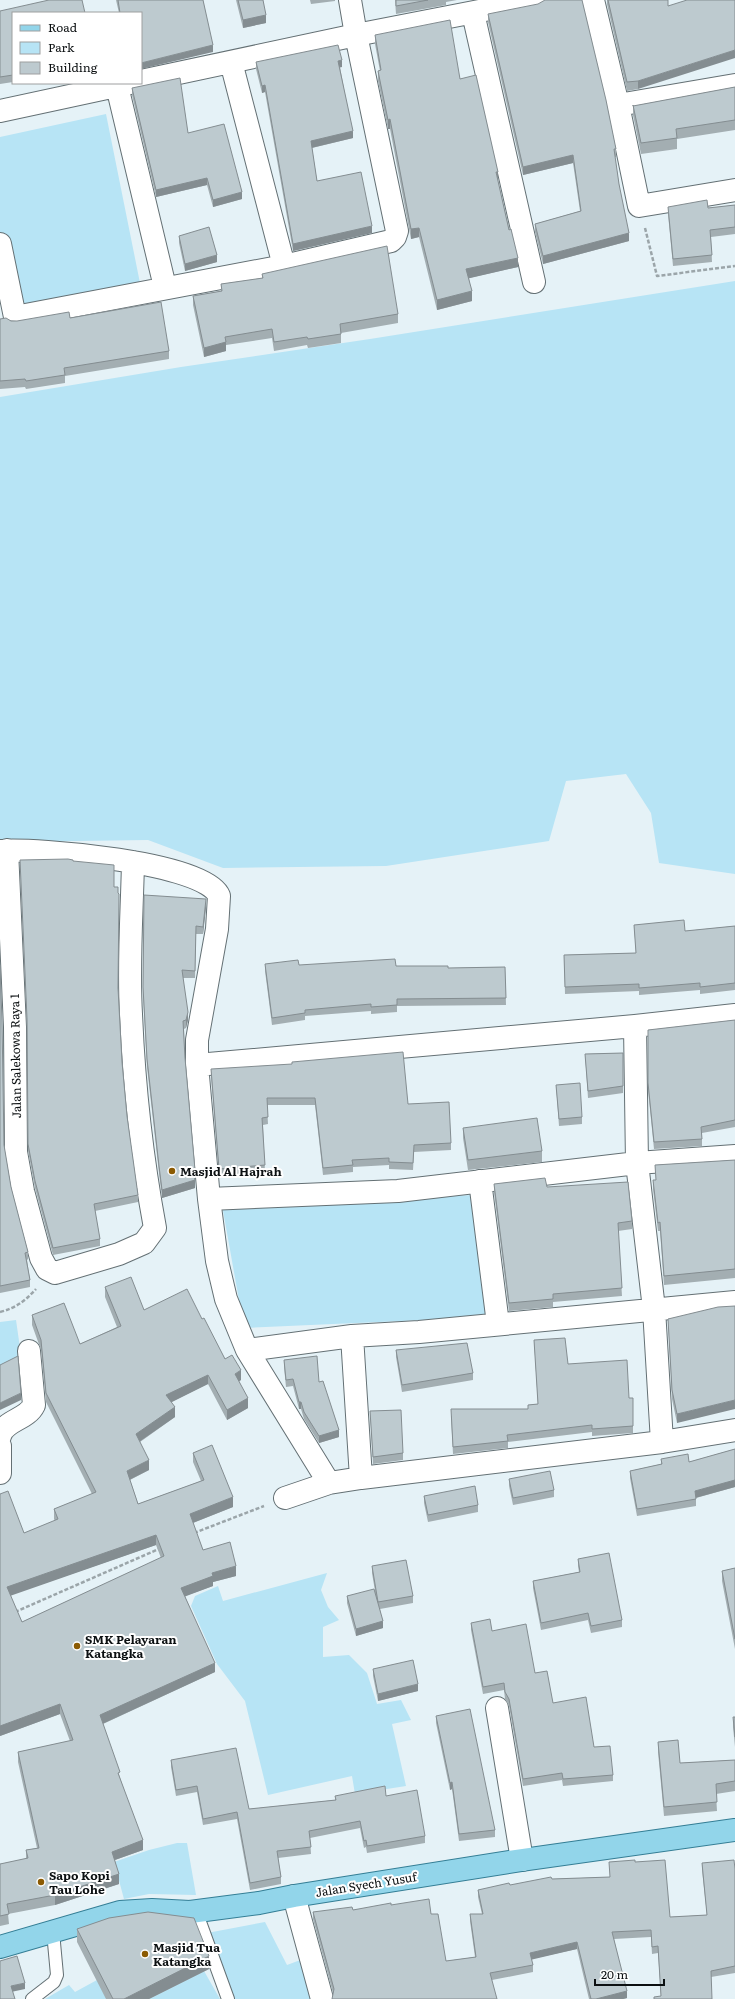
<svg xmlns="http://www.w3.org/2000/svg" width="735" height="1999" font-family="Literata,serif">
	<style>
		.green { fill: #b7e4f5 }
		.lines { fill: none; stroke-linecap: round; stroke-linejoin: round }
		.lane-casing { stroke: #647074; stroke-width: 14 }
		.street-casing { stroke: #647074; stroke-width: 24 }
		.primary-casing { stroke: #347e95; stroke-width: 24 }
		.path { stroke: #9ba5a9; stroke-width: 2.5; stroke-dasharray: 4 2; stroke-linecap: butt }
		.lane { stroke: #fff; stroke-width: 12 }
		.street { stroke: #fff; stroke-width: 22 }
		.primary { stroke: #92d5ea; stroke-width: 22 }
		.wall { fill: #a3aeb2; fill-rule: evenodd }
		.shaded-wall { fill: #848d91 }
		.building { fill: #bdcacf; stroke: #848d91; fill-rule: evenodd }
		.poi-dot { fill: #8b5a02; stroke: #fff; stroke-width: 1.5 }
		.labels { text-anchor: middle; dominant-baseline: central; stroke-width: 4; stroke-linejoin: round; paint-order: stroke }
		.street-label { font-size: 12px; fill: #0c1012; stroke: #fff }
		.poi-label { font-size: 12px; font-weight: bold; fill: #0c1012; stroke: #fff; text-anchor: start }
	</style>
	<rect width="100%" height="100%" fill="#e5f2f7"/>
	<path class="green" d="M106,114L141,288L15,315L0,243V137Z
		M735,281V874L659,863L651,813L626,774L566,781L549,841L386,866L223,868L148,840L0,842V397L181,367L370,339Z
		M475,1195L492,1317L244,1328L222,1205Z
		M16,1320L22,1362L0,1373V1322Z
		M327,1573L321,1590L328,1607L339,1620L323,1627V1657L349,1655L367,1673L377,1704L401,1700L411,1720L392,1724L406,1786L355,1794L352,1776L268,1795L245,1701L217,1664L191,1606L195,1596L218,1586L223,1601Z
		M177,1843H187L196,1895L149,1894L124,1899L114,1862L149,1850Z
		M265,1922L287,1965L303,1959L316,1999H234L207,1933Z
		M204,1971L220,1999H149Z
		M97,1980L107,1999H45L69,1985L75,1992Z"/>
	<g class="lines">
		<defs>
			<path id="lane" d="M196,1911L228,1999
				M32,1999L54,1982L57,1975L53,1932"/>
			<path id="street" d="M350,0L356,35L536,0
				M593,0L618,105L639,206L735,190
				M473,13L534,282
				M231,62L284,266
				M117,86L165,287
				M618,105L735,85
				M0,111L130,83
				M0,244L15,317L284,266L391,241L395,237L397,231L356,35L141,81
				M7,850L15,1027L16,1152L23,1191L41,1258L47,1269L55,1273L119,1254L144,1243L155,1228C142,1158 134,1086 131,1014C128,964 132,912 133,862
				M0,851C36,848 206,862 219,896L217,929L197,1040V1065L209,1199
				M197,1065L635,1026L735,1015
				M735,1156L637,1163L398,1191L209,1199L217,1261L226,1299L247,1350L352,1336L419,1332L735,1302
				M480,1181L498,1324
				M352,1336L361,1478
				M247,1350L329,1483
				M0,1436C4,1420 27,1420 34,1405L29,1351
				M662,1442L735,1430
				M0,1446V1473
				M285,1498L329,1483L361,1478L662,1442L654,1309L637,1163L635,1026
				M497,1708L522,1860
				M294,1896L322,1999"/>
			<path id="primary" d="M0,1947L120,1912L152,1910L190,1912L259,1903L294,1896L522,1860L735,1830"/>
		</defs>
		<use href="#lane" class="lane-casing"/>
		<use href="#street" class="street-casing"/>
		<use href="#primary" class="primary-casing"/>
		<path class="path" d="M645,228L657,276L735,266
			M0,1312C16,1308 25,1301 36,1289
			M194,1533L264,1506
			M15,1612L161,1548"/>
		<use href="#lane" class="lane"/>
		<use href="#street" class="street"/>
		<use href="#primary" class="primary"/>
	</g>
	<path class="wall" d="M116,0H203L213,52L141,13H119Z
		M236,0H263L266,23L243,28Z
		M310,0H335V1L311,4Z
		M395,0H457L446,2V5L396,14Z
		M607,0H668L638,89L627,91L607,4Z
		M0,11L13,13V82L0,84Z
		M488,14L616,149V157H615L619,184L629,241L543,264L535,232V224L580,211L573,163L523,175L488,22Z
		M375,35L460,79L498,181L518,267L469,278L472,301L437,310L419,237L411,239L390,129H388L378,81V71H380L375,44Z
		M256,62L342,67H340L353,138L312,148L317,181L372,233L293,251L265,92L262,93L256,69Z
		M735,87V130L677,139V149L641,154L633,115V105V106Z
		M132,88L188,133L242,199L213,207L207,185L156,197L132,95Z
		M735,205V234L711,237L712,262L673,266L668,214V207L708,208Z
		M179,236L217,262L185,271L179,243Z
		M262,274L398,314V323L341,333V343L308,348L307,345L274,351L272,338L226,345V351L204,357L193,305V296L221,291V284L262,278Z
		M70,318L169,351V359L65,376V383L26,389L25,387L0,389V319L17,321Z
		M20,860L73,861L114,887L118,990L122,1062L127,1116L138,1195V1202L95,1211L100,1239V1246L53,1255L35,1188L28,1151L27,1026Z
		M144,895L206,907L203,934H196L195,978H183L188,1020L186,1028L184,1029L185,1058L195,1170V1188L162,1198L159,1173L147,1067L143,995Z
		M634,925L685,931L735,926V990L700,994V990L639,995V991L565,994L564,955L636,953Z
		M265,964L299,965L396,966L448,968L505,967L506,1005L397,1006V1012L371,1014V1011L305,1016V1020L272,1025L265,971Z
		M0,965L4,1145L11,1187L28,1252V1259L27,1260L30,1280V1287L0,1293Z
		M735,1020V1127L702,1133V1146L654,1149L648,1090V1030Z
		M623,1053V1093L588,1098L585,1054Z
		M211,1069L408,1104L451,1143V1150L414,1152L413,1170L389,1169V1165L353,1167V1172L323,1175L315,1105H267L268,1124L263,1125L265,1172L219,1176L211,1076Z
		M556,1085L582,1117V1124L559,1126Z
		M463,1128L542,1151V1162L468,1170L463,1138Z
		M735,1160V1278L664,1285L660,1231H658L653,1189V1180H656L655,1165Z
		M494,1184L547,1187L632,1221V1229L618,1231L622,1296L553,1302V1307L509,1311L494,1192Z
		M105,1287L144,1310L202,1319L225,1359L241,1380L239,1381L248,1408L227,1420L208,1384L171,1402L175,1417L140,1442L149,1470L130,1480L138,1504L201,1481L193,1462V1453L233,1507L193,1523L203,1550L236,1576L213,1582V1586L185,1596L215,1672L103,1724L143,1850L115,1860L119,1884L55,1905L8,1914L9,1924L0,1926V1864L26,1859V1850L37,1848L18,1762V1752L70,1741L60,1714L0,1736V1494L24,1533L55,1521L54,1519V1509L92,1494L46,1402L41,1350L32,1325V1315L80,1344L117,1327L105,1297ZM156,1545L161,1558L22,1622L10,1595Z
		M735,1306L677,1423L672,1399L668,1319Z
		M534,1340L568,1364L629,1398L633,1426V1433L592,1436V1432L508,1442V1448L453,1454L451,1416L528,1409V1405L538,1404Z
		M396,1350L473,1373V1380L402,1392L396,1357Z
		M284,1360L319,1382L339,1437L319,1443L304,1419L301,1409H299L293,1386L286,1387L284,1367Z
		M370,1411L403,1453V1460L373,1464Z
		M735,1449V1487L696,1498V1506L637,1516L630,1478V1471L661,1464V1459L689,1462Z
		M509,1479L554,1490V1497L513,1505L509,1486Z
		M424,1496L478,1505V1512L428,1522L424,1503Z
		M578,1559L622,1620V1627L591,1633L588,1620L541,1630L533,1588V1581L579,1572L578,1566Z
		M372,1566L413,1596V1603L380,1609L383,1628L356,1636L347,1603V1596L375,1591L372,1573Z
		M735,1568V1649L722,1581V1571Z
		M471,1623L492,1631L535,1673L553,1703L594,1747L613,1775V1781L563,1786L562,1780L523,1786L509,1706L505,1699L504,1690L483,1694L471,1630Z
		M373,1669L418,1691L378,1701L373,1676Z
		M436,1716L495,1830V1837L459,1841L452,1789L450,1790L436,1723Z
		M733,1717H735V1747L733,1727Z
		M658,1742L680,1763L735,1760V1791L716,1794L717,1811L664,1816L658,1752Z
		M171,1760L249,1809L335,1800V1796H386L425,1836V1843L367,1853L366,1847L364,1848L360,1828L310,1838L311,1854L278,1858L281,1877V1884L250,1890L237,1819L203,1825L197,1792L176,1796L171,1767Z
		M635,1862L670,1917L707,1915L702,1870V1863L735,1869V1973L711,1977L661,1996L658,1953L652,1954L651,1937L614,1939L627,1998L623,1999H589L577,1949L531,1959L533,1965V1972L492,1980L333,1993L313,1919V1912L353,1910L391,1905L431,1914L446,1961L475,1957L470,1921V1914H482L478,1897V1890L552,1879L610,1877Z
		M77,1929L209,1969L149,1999H106L77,1942Z"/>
	<path class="shaded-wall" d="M266,15V23L243,28V20Z
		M213,45V52L141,69V63Z
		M735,50V58L638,89V81Z
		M342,60V67L338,68V61Z
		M265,85V92L262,93V86Z
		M390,119V129H388V120Z
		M353,131V138L311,148V141Z
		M573,155V163L523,175V167Z
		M496,172H498V181Z
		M207,178V185L156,197V190Z
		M242,192V199L213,207V200Z
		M372,226V233L293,251V244Z
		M419,228V237L411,239V229Z
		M629,233V241L543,264V256Z
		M217,255V262L185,271V264Z
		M518,258V267L466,279V269Z
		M472,291V301L437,310V300Z
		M226,342V351L204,357V348Z
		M206,899V907L203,934V927Z
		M188,1012V1020L186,1028V1020Z
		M195,1180V1188L162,1198V1190Z
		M241,1370V1380L235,1384V1374Z
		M208,1375V1384L166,1405V1395Z
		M21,1393V1400L0,1410V1403Z
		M248,1398V1408L227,1420V1410Z
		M735,1400V1409L677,1423V1414Z
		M299,1402H301V1409H299Z
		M175,1407V1417L136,1444V1434Z
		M339,1430V1437L319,1443V1436Z
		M149,1460V1470L127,1481V1471Z
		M735,1480V1487L695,1498V1491Z
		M233,1497V1507L190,1524V1514Z
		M156,1535V1545L7,1597V1587Z
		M236,1566V1576L213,1582V1586L181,1598V1588L212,1573Z
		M383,1621V1628L356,1636V1629Z
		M215,1663V1672L100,1725V1715Z
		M418,1684V1691L378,1701V1694Z
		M60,1704V1714L0,1736V1726Z
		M452,1782V1789L450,1790V1783Z
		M143,1840V1850L112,1861V1852Z
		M119,1874V1884L55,1905V1895Z
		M577,1942V1949L530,1960V1953Z
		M209,1956V1969L149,1999H124Z
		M25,1983V1989L11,1992V1986Z
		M627,1991V1998L623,1999H596Z"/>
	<path class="building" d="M49,0H82L85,13H13V75L0,77V11Z
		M118,0H203L213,45L141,63V13H120Z
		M238,0H263L266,15L243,20Z
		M396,0H428L396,6Z
		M545,0H582L606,100L616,149H614L619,184L629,233L543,256L535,224L581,211L573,155L523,167L488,14L538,4Z
		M608,0H668V6L687,0H735V50L638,81L627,82Z
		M450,20L460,79L476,75L498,172H496L509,230L511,229L518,258L466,269L472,291L437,300L419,228L411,229L390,119L388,120L378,71L381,70L375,35Z
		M338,45L342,60L338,61L353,131L311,141L317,181L361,172L372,226L293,244L265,85L262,86L256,62Z
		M180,78L188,133L224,124L242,192L213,200L207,178L156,190L132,88Z
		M735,87V120L676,129L677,138L641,143L633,105V106Z
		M707,200L708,208L735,205V227L710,230L712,255L673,259L668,207Z
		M209,227L217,255L185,264L179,236Z
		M387,246L398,314L340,324L341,334L308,339L307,337L274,342L272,329L225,337L226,342L204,348L193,296L222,291L221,284L263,278L262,274Z
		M161,302L169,351L64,368L65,375L26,381L25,379L0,381V319L6,318L11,321H17L69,312L70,318Z
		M68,859L73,860V861L114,865V887H118V893L119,894L118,988L122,1062L127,1116L138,1195L94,1204L100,1239L53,1248L35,1181L28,1144L27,1019L20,860Z
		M144,895L206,899L203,927L196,926L195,971L182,970L188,1012L186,1020L183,1021L185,1058L195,1170H193L195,1180L162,1190L159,1166L147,1059L143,987Z
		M684,920L685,931L735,926V983L700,987V983L639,988V984L565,987L564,955L636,953L634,925Z
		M395,959L396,966H448V968L505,967L506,998L397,999V1005L371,1007V1004L305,1010V1013L272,1018L265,964L298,960L299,965Z
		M0,965L2,1021L4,1145L11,1187L28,1252L25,1253L30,1280L0,1286Z
		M735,1020V1120L701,1127L702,1139L654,1142L648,1083V1030Z
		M403,1052L408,1104L449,1102L451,1143L414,1145L413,1163L389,1162V1158L352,1160L353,1165L323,1168L315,1098H267L268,1117L262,1118L265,1165L219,1169L211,1069L292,1064V1062Z
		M623,1053V1086L588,1091L585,1054Z
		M580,1083L582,1117L559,1119L556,1085Z
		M537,1118L542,1151L468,1160L463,1128Z
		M735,1160V1269L664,1276L660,1222L658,1223L653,1180H656L655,1165Z
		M545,1178L547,1187L628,1182L632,1221L618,1223L622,1288L553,1294V1299L509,1303L494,1184Z
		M131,1277L144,1310L187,1289L202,1319L204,1318L225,1359L232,1355L241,1370L235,1374L248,1398L227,1410L208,1375L166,1395L175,1407L136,1434L149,1460L127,1471L138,1504L204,1480L193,1453L212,1445L233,1497L190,1514L203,1550L230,1542L236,1566L212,1573L213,1576L181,1588L215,1663L100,1715L120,1772L118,1773L143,1840L112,1852L119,1874L55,1895L7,1904L9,1914L0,1916V1864L28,1858L26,1850L39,1848L18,1752L73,1740L60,1704L0,1726V1494L8,1491L24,1533L58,1519L54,1509L96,1492L46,1393L41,1340L32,1315L64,1303L80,1344L121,1326L105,1287ZM156,1535L164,1556L22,1622L7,1587Z
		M735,1306V1400L677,1414L672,1390L668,1319L718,1307Z
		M565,1338L568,1364L627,1360L629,1398H633V1426L592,1429V1425L507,1435L508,1441L453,1447L451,1409H528V1405L538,1404L534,1340Z
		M467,1343L473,1373L402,1385L396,1350Z
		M18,1356L21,1393L0,1403V1365Z
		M317,1356L319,1382L323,1381L339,1430L319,1436L304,1412L301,1402H299L293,1379L286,1380L284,1360Z
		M401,1410L403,1453L373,1457L370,1411Z
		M735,1449V1480L695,1491L696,1499L637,1509L630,1471L662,1464L661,1459L688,1454L689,1462Z
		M550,1471L554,1490L513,1498L509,1479Z
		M475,1486L478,1505L428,1515L424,1496Z
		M609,1553L622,1620L591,1626L588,1613L541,1623L533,1581L580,1572L578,1559Z
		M406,1560L413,1596L378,1602L372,1566Z
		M735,1568V1639L722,1571Z
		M374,1589L383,1621L356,1629L347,1596Z
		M490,1619L492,1631L526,1624L535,1673L547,1671L553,1703L586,1697L594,1747L610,1746L613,1775L563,1779L562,1773L523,1779L509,1699L505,1692L504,1683L483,1687L471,1623Z
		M413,1660L418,1684L378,1694L373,1669Z
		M470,1709L495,1830L459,1834L452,1782L450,1783L436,1716Z
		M733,1717H735V1737Z
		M678,1740L680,1763L735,1760V1781L716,1784L717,1802L664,1807L658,1742Z
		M236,1748L249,1809L336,1800L335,1796L385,1786L386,1796L417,1790L425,1836L367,1846L366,1840L364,1841L360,1821L309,1831L311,1847L277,1851L281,1877L250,1883L237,1812L203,1819L197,1786L176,1790L171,1760Z
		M635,1860V1862L665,1860L670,1917L707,1915L702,1863L734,1860L735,1869V1966L711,1971L712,1999H654V1997L661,1996L658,1946L652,1947L651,1930L612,1932L627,1991L596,1999H591L577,1942L530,1953L533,1965L490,1973L497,1999H332L334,1989L313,1912L352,1907L353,1910L391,1903V1905L429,1899L431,1914H438L446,1961L476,1957L470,1914H483L478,1890L509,1883L510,1885L551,1877L552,1879L610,1877L609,1862Z
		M148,1912L194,1918L209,1956L124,1999H113L77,1929L109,1918Z
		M17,1956L25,1983L11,1986L15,1999H0V1961Z"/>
	<g class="poi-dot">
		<circle cx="172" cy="1171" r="4"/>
		<circle cx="77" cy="1646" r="4"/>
		<circle cx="41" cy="1882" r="4"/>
		<circle cx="145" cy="1954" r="4"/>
	</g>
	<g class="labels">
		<g class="street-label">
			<text transform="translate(15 1056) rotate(-91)">Jalan Salekowa Raya 1</text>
			<text transform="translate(366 1884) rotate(-9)">Jalan Syech Yusuf</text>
		</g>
		<g class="poi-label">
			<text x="180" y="1171">Masjid Al Hajrah</text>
			<text x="85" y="1639">SMK Pelayaran<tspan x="85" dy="14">Katangka</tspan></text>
			<text x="49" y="1875">Sapo Kopi<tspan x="49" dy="14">Tau Lohe</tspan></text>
			<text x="153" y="1947">Masjid Tua<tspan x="153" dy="14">Katangka</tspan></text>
		</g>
	</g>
	<rect x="12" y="12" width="130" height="72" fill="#ffffff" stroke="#9e9fa0"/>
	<rect x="20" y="25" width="20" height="6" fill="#92d5ea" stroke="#9e9fa0"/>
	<text x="48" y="32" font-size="12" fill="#0c1012">Road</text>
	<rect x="20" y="42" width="20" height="12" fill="#b7e4f5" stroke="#9e9fa0"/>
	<text x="48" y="52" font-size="12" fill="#0c1012">Park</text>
	<rect x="20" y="62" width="20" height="12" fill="#bdcacf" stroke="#9e9fa0"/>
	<text x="48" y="72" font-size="12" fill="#0c1012">Building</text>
	<path d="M595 1979v6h69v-6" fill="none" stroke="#0c1012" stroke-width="2"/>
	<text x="601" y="1979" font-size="12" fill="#0c1012" stroke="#ffffff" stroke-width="3" paint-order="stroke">20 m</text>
</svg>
